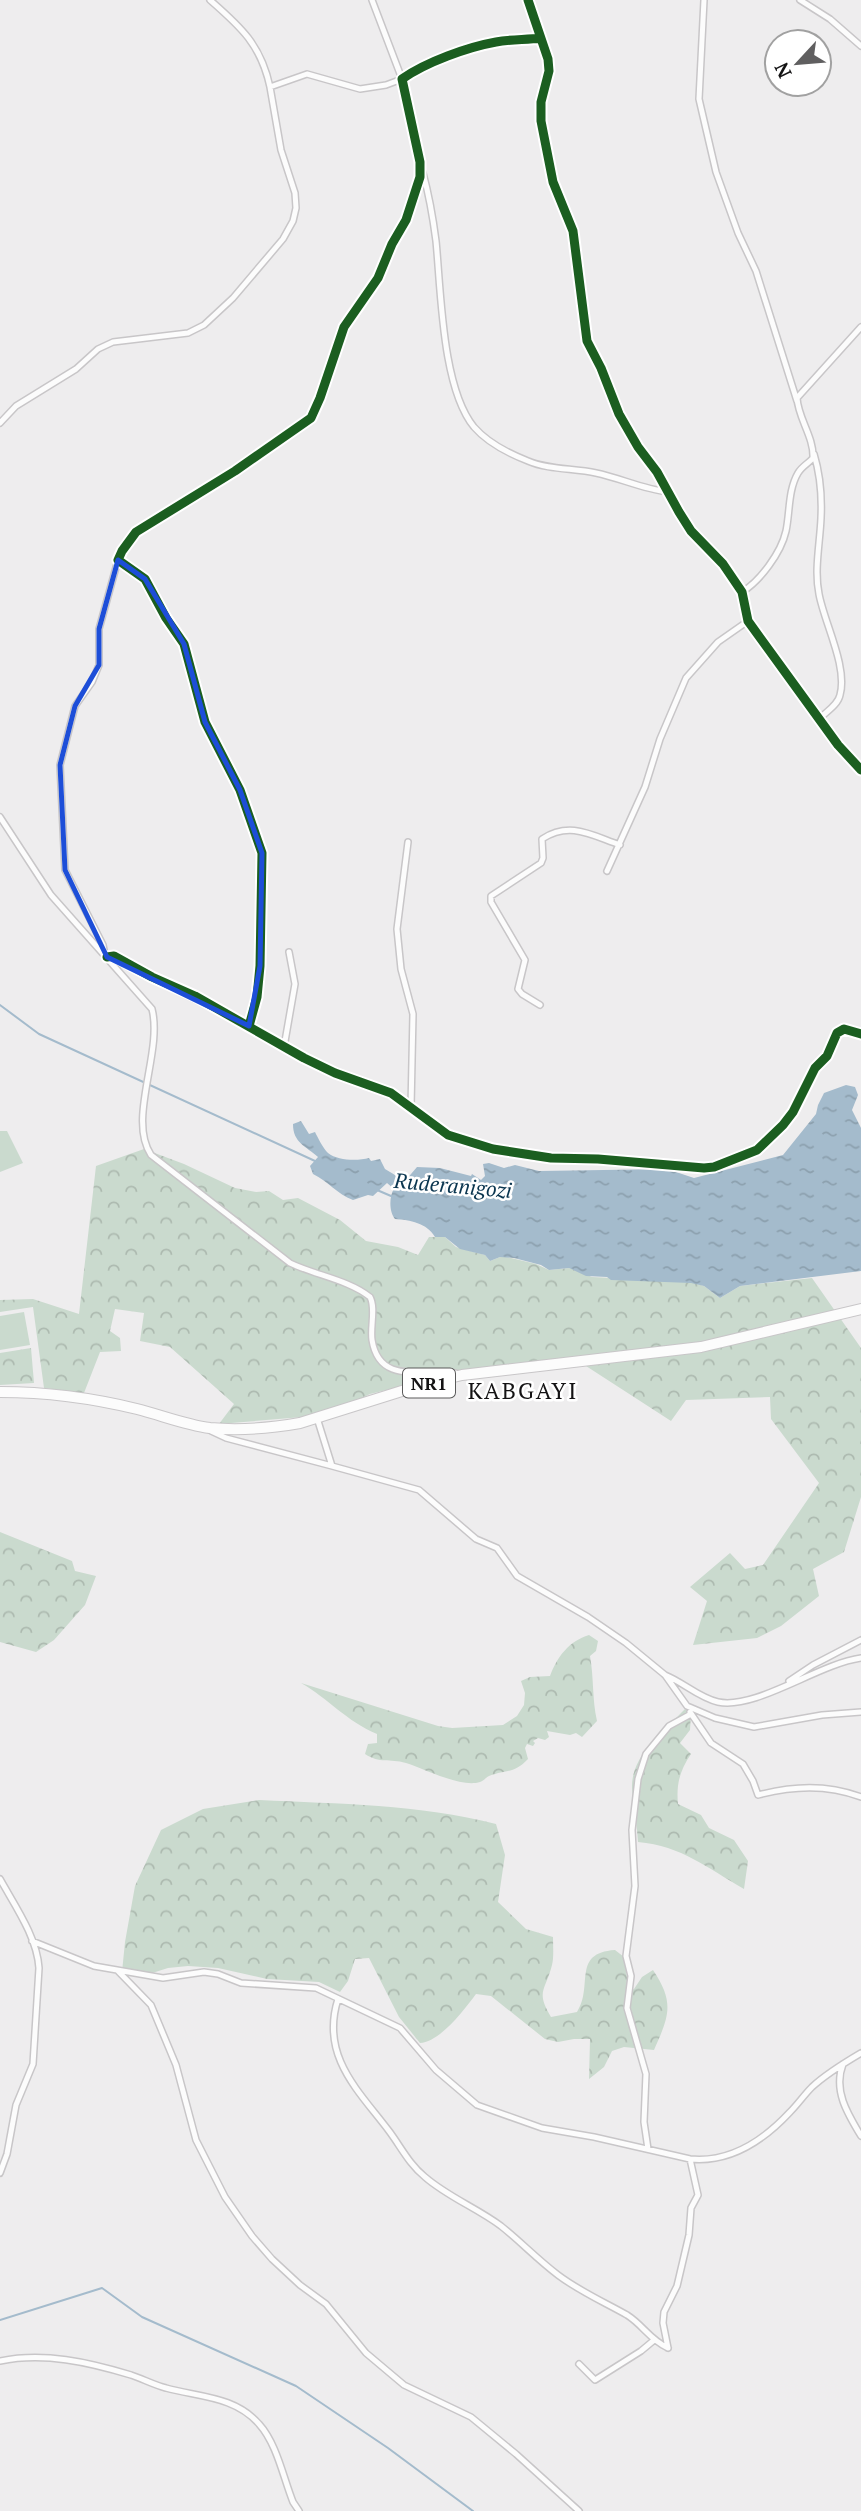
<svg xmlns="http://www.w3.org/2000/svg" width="861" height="2511" font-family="'PT Serif',serif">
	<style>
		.green { fill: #cadace }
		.forest { fill: url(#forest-crowns) }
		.water { fill: url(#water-ripples) }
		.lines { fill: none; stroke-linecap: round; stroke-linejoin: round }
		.stream { stroke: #a4bbcc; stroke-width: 2 }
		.street-casing { stroke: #c8c6c8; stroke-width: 8 }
		.highway-casing { stroke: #c8c6c8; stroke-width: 12 }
		.street { stroke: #fcfcfc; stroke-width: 5 }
		.highway { stroke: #fcfcfc; stroke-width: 10 }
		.cycleway-casing { stroke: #fff; stroke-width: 13 }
		.cycleway { stroke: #1b5e20; stroke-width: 9 }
		.marked { fill: none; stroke: #1d4ed8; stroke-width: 5; stroke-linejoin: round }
		.labels { text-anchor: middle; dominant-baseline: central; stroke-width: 5; stroke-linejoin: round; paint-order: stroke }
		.shield { fill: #fff; stroke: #5a5a5a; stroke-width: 2 }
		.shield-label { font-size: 18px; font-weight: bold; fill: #141314 }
		.water-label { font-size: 21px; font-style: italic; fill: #0a354f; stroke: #fff }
		.quarter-label { font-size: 23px; letter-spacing: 2px; fill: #141314; stroke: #fff }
	</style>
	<defs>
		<pattern id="forest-crowns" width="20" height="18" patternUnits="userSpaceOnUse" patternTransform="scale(1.75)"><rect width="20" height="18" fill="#cadace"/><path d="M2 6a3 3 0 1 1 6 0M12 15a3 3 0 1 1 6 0" fill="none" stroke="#adbab0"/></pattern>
		<pattern id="water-ripples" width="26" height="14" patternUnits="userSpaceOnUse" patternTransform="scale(1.75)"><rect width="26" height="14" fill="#a4bbcc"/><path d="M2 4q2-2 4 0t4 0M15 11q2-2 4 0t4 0" fill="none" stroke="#8ca0ae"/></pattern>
	</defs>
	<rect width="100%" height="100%" fill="#eeedee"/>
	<path class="green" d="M0,1131H7L23,1163L0,1172Z
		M24,1312L30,1345L0,1350V1316Z"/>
	<path class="forest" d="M144,1149L184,1164L235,1188L256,1192L269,1191L283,1200L298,1198L340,1220L366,1241L398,1247L418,1255L429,1237H445L456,1247L485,1255L490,1261L500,1257H507L536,1264L549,1270L569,1268L592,1277L691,1282L704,1286L720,1298L740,1286L812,1278L861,1348V1497L844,1552L813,1569L819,1596L781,1626L757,1638L693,1645L707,1601L690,1587L730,1553L745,1569L763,1565L819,1483L771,1419L770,1397L686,1400L671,1421L586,1366L464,1371L370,1394L327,1415L219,1424L234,1404L170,1347L140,1341L144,1313L115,1309L110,1331L120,1338L121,1351L100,1352L84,1393L44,1388L33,1307L0,1312V1300L33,1299L79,1314L96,1166Z
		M31,1348L34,1383L0,1385V1353Z
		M0,1532L72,1561L75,1571L96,1576L85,1605L54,1640L36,1652L0,1642Z
		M589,1635L598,1641L596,1651L590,1656C594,1678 592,1699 597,1721L582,1737L576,1733L570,1735L547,1731L549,1737L545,1740L538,1738L533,1741L535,1743L533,1746L527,1744L525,1748L528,1759C514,1774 507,1769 489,1776C486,1777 484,1781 480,1782C461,1788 425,1769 406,1763C389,1758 380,1764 365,1754L368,1744L377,1743V1734C346,1721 329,1699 301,1683L438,1726L452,1728L503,1725L517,1716L524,1705L525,1693L521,1681L530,1677L550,1676C557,1657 569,1641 589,1635Z
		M685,1709L691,1715L690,1730L680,1743L691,1754C680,1770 676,1784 678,1804L701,1815L709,1828L734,1840L748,1861L744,1889C707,1868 682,1846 638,1842C637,1824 633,1805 632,1788C631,1755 664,1731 685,1709Z
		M259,1800C339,1804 419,1804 496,1824L505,1855L498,1902L526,1929L553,1937C553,1946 554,1957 552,1965C546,1990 535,1991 551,2017L577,2012C594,1986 571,1953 615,1950L624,1957L629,1991L634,1989L642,1977L653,1970C675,2003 669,2016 654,2050L624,2047L612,2051L604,2067L589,2079L590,2039H574L558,2042L545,2039L491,1996L476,1994C464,2010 440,2042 420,2043L399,2017L369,1958L355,1959L348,1981L340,1992L319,1982L267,1979L218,1968L188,1966L168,1968L146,1975L122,1972L125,1942L135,1886L161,1830L203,1809Z"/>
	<path class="water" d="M846,1085L855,1087L858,1095L852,1110L861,1128V1271L740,1286L720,1298L704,1286L691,1283L611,1280L607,1277L586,1276L569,1268L549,1270L541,1265L514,1258L500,1257L490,1261L485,1255L460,1249L445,1237H435C427,1223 410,1220 395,1219C389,1212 389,1196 394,1189L387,1183L373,1196L368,1195L353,1200C337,1194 328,1181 313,1174L310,1166L318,1157C306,1146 293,1143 293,1124L301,1121L309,1134L315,1132C318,1138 323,1148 328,1153C338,1161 358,1161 369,1158L371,1161L380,1159L385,1169L405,1181L417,1167L440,1168L471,1176L472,1174L481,1180L485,1176L483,1164L489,1163L504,1168L515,1165L539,1171L667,1169L694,1178L783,1155L816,1114L818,1105L824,1093Z"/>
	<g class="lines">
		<path class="stream" d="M0,1005L39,1034L315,1161
			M377,1190L391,1196
			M0,2320L102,2288L142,2317L296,2386L388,2448L473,2511"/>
		<defs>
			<path id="street" d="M210,0C241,27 261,45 270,87L307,74L360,89L386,85L402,79L372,0
				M528,0L548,59L549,71L541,102V121L553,182L573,231L587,341L601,368L619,414L638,447L657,472L679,512L691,531L723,564L742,592L748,621L838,745L861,770
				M704,0L699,99L716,172L738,233L756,271L797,401
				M800,0L830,19L861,46
				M423,173C429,195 433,218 436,241C441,291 442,388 474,427C487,442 510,454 528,461C549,470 574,468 596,473C620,478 643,489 668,492
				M0,423L16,406L76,369L98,349L113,342L188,333L204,325L233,298L283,239L293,221L296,208L295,193L281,150L270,87
				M814,454C820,474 822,497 821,518C820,543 814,570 819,594C824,622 848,667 840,695C838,705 826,712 819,719
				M742,592C760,581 781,553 786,531C790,512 788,490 798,473C802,466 809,463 813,458C814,437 798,418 797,398L861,327
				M0,817L51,895L152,1009C163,1052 127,1119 151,1155L290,1263C315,1275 349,1280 370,1297C376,1308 370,1327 372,1340C380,1389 429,1365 459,1374
				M408,842L397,929L401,969L413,1014L411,1107
				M607,871L645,787L660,739L686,678L718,642L748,621
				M105,955L103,945L65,870L60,765L75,706L92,682L99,665V629L118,560
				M107,957L114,956L152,977L195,996L304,1058L335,1073L391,1093L448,1135L493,1149L551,1158L598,1159L704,1168L714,1167L757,1150L783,1125L793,1112L815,1068L827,1056L837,1033L844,1029L861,1034
				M540,1005L522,994L518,989L525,960L491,902V896L541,863L543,858L542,839C570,821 591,835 620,845
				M249,1026L257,997L260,966L262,853L240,790L205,722L184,644L166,618L145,579L118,560L122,551L136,532L235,471L311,418L320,398L344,327L378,278L392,244L406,220L420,177V162L402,79C426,62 468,47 496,42C511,39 526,40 541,38
				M284,1047L295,984L289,952
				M317,1418L332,1466L419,1490L476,1539L497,1548L517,1576L588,1617L626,1643L665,1675L687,1706L715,1718L754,1727L822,1715L861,1712
				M211,1431L226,1438L332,1466
				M665,1675C683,1682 699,1698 718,1702C756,1710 818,1664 861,1658
				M789,1681L813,1665L861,1640
				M690,1712L711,1743L743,1764L753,1781L758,1795C793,1786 826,1784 861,1797
				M0,1879C15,1906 37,1937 39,1968L33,2064L16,2105L7,2154L0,2173
				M32,1941L94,1966L117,1970L151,2005L176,2065L196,2140L225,2197L252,2236L272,2259L300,2285L326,2304L366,2353L404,2385L471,2417L516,2454L579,2511
				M117,1970L163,1978L204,1972L218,1974L241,1983L316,1988L400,2028L436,2070L477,2105L542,2128L594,2137L690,2159C730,2163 764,2140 790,2112C798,2104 804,2095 812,2087C826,2074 844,2063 861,2053
				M338,1999C320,2056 358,2090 389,2131C401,2147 409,2164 425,2177C448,2197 477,2208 501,2226C521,2242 538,2260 558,2275C579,2291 604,2302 627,2315C643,2325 649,2339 668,2348
				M843,2064C833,2090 847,2113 861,2136
				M648,2149L644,2122L646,2074L627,2008L631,1976L626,1956L635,1886L632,1830L638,1779L646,1754L669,1726L691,1714
				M668,2348L663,2323L664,2312L677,2286L689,2235L691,2208L698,2195L690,2159
				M0,2361C44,2352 88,2362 131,2375C143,2379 154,2385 166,2388C198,2397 235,2396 259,2424C277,2444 283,2477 293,2502L299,2511
				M579,2364L595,2380L641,2351L653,2341"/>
			<path id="highway" d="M0,1392C47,1392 92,1398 137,1409C161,1415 186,1425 210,1428C240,1431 271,1428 300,1423L421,1385L462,1375L701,1347L861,1309"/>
		</defs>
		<use href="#street" class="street-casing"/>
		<use href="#highway" class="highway-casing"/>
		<use href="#street" class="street"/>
		<use href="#highway" class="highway"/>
		<defs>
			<path id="cycleway" d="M528,0L548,59L549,71L541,102V121L553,182L573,231L587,341L601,368L619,414L638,447L657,472L679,512L691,531L723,564L742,592L748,621L838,745L861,770
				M107,957L114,956L152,977L195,996L304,1058L335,1073L391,1093L448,1135L493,1149L551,1158L598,1159L704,1168L714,1167L757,1150L783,1125L793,1112L815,1068L827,1056L837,1033L844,1029L861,1034
				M249,1026L257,997L260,966L262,853L240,790L205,722L184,644L166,618L145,579L118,560L122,551L136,532L235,471L311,418L320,398L344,327L378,278L392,244L406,220L420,177V162L402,79C426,62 468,47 496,42C511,39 526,40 541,38"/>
		</defs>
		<use href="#cycleway" class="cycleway-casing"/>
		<use href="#cycleway" class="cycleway"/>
	</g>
	<path class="marked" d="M118,560L145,579L184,644L205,722L240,790L262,853L260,966L249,1026L107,957L65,870L60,765L75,706L99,665V629Z"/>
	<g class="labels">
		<rect class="shield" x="403" y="1368.5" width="52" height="29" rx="5"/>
		<g class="shield-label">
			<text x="429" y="1383">NR1</text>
		</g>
		<g class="water-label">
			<text transform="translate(453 1185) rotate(5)">Ruderanigozi</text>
		</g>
		<g class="quarter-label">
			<text x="523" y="1390">KABGAYI</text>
		</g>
	</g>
	<g transform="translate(798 63) rotate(244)"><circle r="33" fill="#ffffff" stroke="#a1a1a1" stroke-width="2"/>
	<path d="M0-5L12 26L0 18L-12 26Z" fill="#605f60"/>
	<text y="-10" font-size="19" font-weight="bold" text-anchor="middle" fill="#141314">N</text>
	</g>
</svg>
